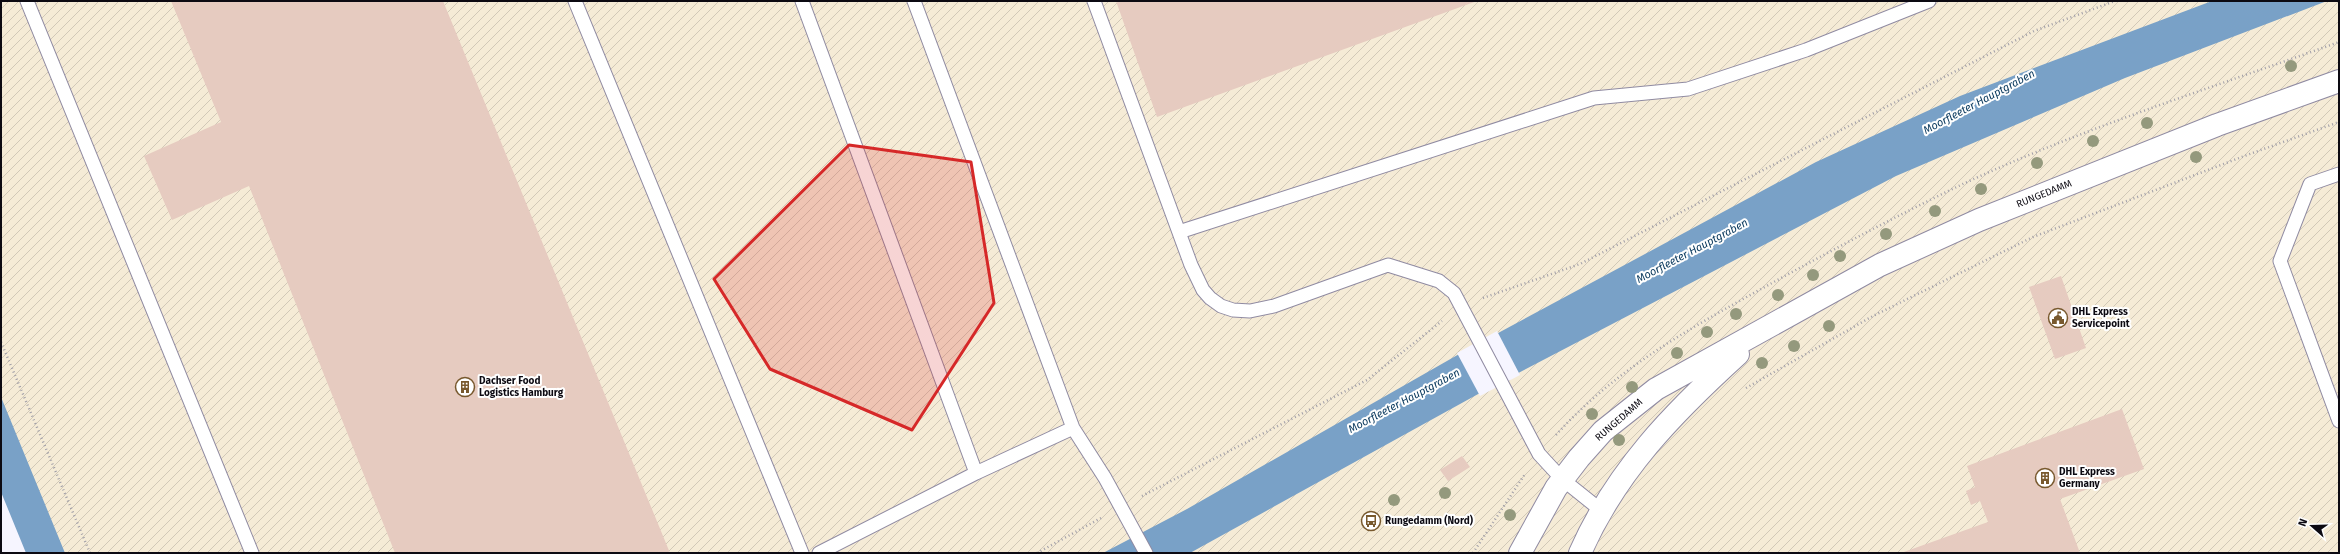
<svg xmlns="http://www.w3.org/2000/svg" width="2340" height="554" font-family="'Fira Sans',sans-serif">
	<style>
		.industrial { fill: url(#industrial-furrows) }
		.water { fill: #79a1c7 }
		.pier { fill: #f6f5ff }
		.building { fill: #e6cbc0 }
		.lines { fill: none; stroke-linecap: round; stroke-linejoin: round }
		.service-casing { stroke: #908ba2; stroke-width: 15 }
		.minor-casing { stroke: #908ba2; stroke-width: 24 }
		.path { stroke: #a09ea7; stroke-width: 2.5; stroke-dasharray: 1 3; stroke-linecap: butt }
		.service { stroke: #fff; stroke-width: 13 }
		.minor { stroke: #fff; stroke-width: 22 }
		.tree { fill: #94997d }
		.marked { fill: #d62828; fill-opacity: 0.2; stroke: #d62828; stroke-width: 3; stroke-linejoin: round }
		.labels { text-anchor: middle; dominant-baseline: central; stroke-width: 4; stroke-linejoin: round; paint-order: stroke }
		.street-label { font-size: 10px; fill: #0c0a12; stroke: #fff }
		.poi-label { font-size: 10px; font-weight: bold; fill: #0c0a12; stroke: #fff; text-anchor: start }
		.water-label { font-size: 11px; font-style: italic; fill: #06365b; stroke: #fff }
	</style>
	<defs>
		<pattern id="industrial-furrows" width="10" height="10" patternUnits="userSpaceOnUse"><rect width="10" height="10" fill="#f5ebd6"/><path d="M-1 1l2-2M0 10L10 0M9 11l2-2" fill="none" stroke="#d1c8b7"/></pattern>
	</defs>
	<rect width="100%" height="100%" fill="#f6f5ff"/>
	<path class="industrial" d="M1,1H2339V553H55L1,431Z"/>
	<path class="water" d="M2212,1H2327L2125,78L1896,176L1480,393L1190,553H1103L1187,509L1461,353L1816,162L1960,96Z
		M1,397L65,553H26L1,492Z"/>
	<path class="pier" d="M1497,331L1520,375L1480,396L1457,353Z"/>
	<path class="building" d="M171,1H443L670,553H395L249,186L172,220L144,156L221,122Z
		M1116,1H1477L1157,117Z
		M2061,276L2086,348L2055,359L2029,287Z
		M2122,409L2144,469L2060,499L2080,553H1901L1988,522L1980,501L1971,505L1966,491L1975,487L1967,466Z
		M1462,456L1470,467L1448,481L1440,470Z"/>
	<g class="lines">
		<defs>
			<path id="service" d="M27,1L252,553
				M575,1L802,553
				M802,1L976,473L819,553
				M914,1L1073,428L1105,478L1146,553
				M1094,1L1191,265L1203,290L1210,298L1221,306L1233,310L1250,311L1274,306L1388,265L1439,281L1454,293L1539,454L1562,479L1602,511
				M2339,174L2310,184L2280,261L2339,421
				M1179,232L1594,98L1688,89L1806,50L1929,1
				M976,473L1073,428"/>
			<path id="minor" d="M1520,553L1556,488L1579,458L1603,431L1656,389L1880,265L1979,220L2217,125L2339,81
				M1580,553C1616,471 1673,413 1738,354"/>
		</defs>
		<use href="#service" class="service-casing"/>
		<use href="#minor" class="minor-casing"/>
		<path class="path" d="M1483,298L1580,264L2034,31L2115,1
			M1,342L90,553
			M1746,388L1873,316L2033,237L2247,155L2339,122
			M1556,435C1616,368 1694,326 1772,283C1836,248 1900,214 1965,183C2086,127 2214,87 2339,42
			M1142,496L1367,380L1442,321
			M1037,553L1101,518
			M1473,553L1525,474"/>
		<use href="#service" class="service"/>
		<use href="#minor" class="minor"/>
	</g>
	<g class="tree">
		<circle cx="2291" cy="66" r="6"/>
		<circle cx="2147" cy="123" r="6"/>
		<circle cx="2093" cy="141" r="6"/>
		<circle cx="2196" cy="157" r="6"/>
		<circle cx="2037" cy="163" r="6"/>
		<circle cx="1981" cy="189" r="6"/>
		<circle cx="1935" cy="211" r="6"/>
		<circle cx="1886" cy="234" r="6"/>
		<circle cx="1840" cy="256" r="6"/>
		<circle cx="1813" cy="275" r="6"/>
		<circle cx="1778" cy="295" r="6"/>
		<circle cx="1736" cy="314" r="6"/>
		<circle cx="1829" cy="326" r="6"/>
		<circle cx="1707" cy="332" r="6"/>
		<circle cx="1794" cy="346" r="6"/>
		<circle cx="1677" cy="353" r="6"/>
		<circle cx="1762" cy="363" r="6"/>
		<circle cx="1632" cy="387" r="6"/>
		<circle cx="1592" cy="414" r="6"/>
		<circle cx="1619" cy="440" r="6"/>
		<circle cx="1445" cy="493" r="6"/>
		<circle cx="1394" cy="500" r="6"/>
		<circle cx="1510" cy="515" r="6"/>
	</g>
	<path class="marked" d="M849,145L971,162L994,303L912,430L770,369L714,279Z"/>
	<defs>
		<symbol id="civic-ring" viewBox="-11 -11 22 22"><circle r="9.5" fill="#fff" stroke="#78592e" stroke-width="1.5"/><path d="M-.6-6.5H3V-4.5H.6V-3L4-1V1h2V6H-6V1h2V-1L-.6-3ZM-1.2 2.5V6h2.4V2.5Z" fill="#78592e"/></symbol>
		<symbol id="building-ring" viewBox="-11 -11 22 22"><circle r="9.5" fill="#fff" stroke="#78592e" stroke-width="1.5"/><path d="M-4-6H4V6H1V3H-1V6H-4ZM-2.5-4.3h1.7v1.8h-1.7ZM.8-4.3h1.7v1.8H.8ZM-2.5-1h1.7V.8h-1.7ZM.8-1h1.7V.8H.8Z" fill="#78592e"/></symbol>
		<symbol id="bus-ring" viewBox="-11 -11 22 22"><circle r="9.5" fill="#fff" stroke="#78592e" stroke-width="1.5"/><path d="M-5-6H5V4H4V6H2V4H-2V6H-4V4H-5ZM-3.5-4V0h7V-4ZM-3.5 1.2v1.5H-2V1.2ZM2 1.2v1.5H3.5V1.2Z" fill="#78592e"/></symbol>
	</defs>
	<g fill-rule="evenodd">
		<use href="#civic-ring" x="2047" y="307" width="22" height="22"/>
		<use href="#building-ring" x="454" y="376" width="22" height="22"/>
		<use href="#building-ring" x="2034" y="467" width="22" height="22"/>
		<use href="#bus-ring" x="1360" y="510" width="22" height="22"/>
	</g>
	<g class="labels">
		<g class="street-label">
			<text transform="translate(2044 194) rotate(-22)">RUNGEDAMM</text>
			<text transform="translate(1619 420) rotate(-41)">RUNGEDAMM</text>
		</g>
		<g class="poi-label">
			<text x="2072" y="312">DHL Express<tspan x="2072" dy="12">Servicepoint</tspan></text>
			<text x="479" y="381">Dachser Food<tspan x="479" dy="12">Logistics Hamburg</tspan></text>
			<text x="2059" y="472">DHL Express<tspan x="2059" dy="12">Germany</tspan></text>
			<text x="1385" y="521">Rungedamm (Nord)</text>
		</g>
		<g class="water-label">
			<text transform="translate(1979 102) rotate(-28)">Moorfleeter Hauptgraben</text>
			<text transform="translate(1692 251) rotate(-28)">Moorfleeter Hauptgraben</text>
			<text transform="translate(1404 401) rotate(-28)">Moorfleeter Hauptgraben</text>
		</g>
	</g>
	<rect width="2340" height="554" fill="none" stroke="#0c0a12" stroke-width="4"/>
	<g transform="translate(2312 526) rotate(290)" stroke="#ffffff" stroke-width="3" paint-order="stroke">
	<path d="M0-3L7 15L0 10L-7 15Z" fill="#0c0a12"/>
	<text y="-6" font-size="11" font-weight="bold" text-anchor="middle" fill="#0c0a12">N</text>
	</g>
</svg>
